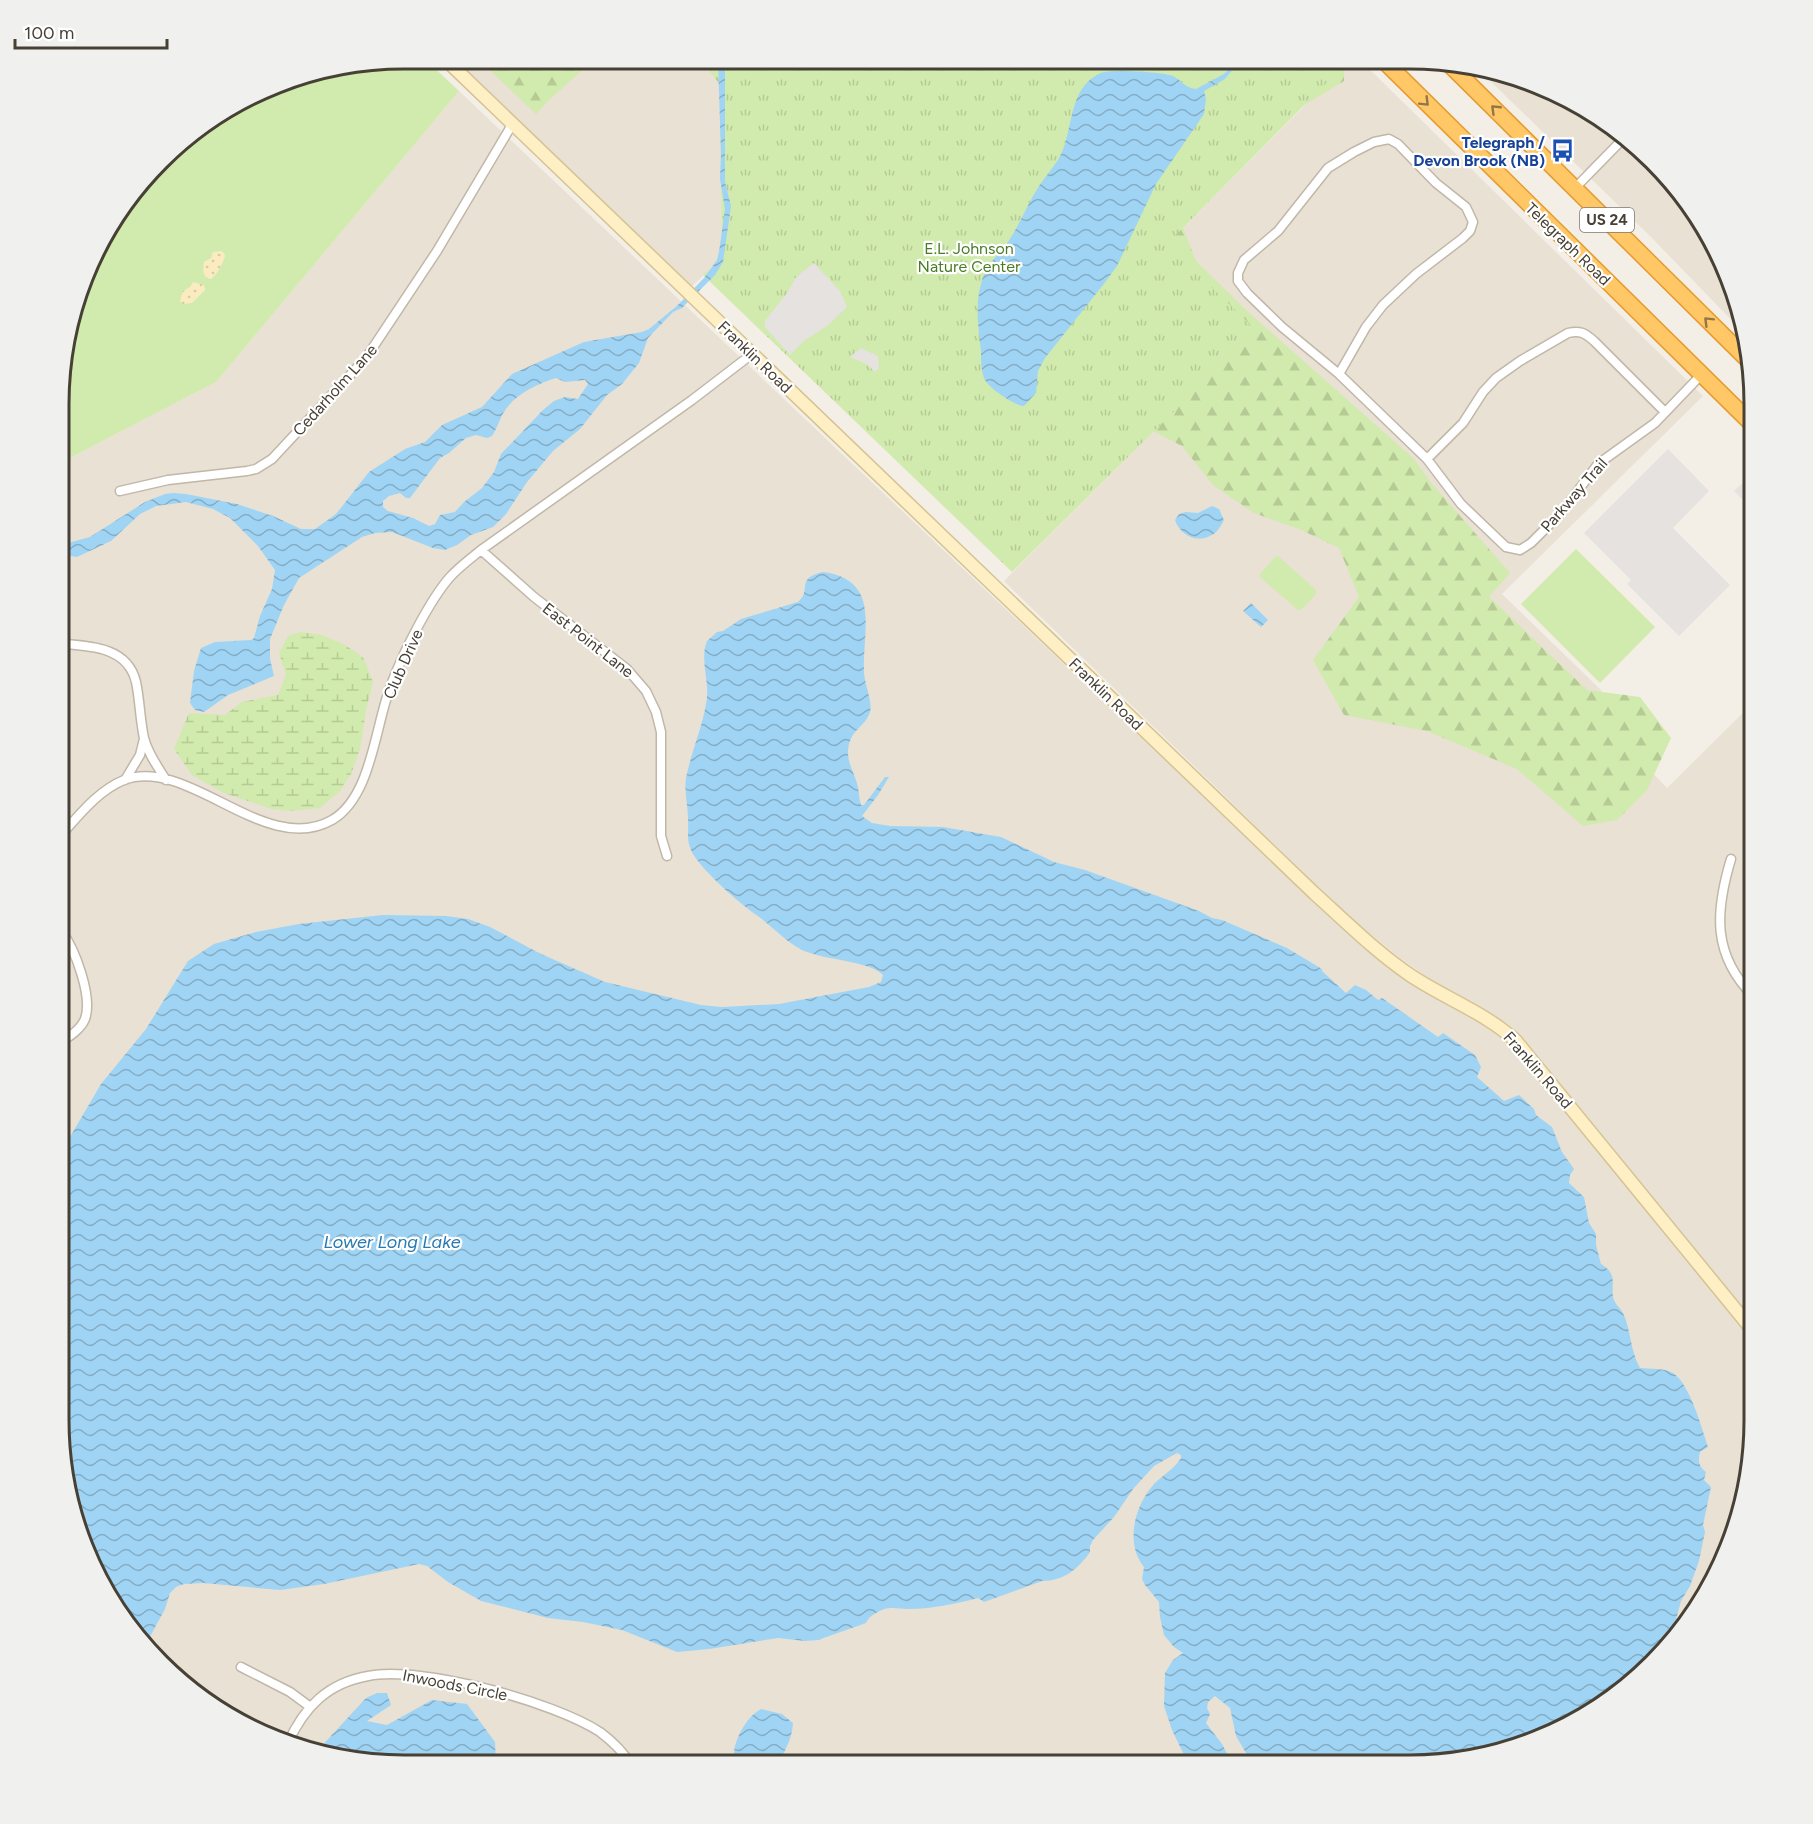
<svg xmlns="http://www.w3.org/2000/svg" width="1813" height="1824" font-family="Figtree,sans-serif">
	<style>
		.residential { fill: #e8e1d4 }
		.grass { fill: #d1eaad }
		.forest { fill: url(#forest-firs) }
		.wetland { fill: url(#wetland-marsh) }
		.sand { fill: url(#sand-dots) }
		.park { fill: url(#park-tufts) }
		.parking { fill: #e5e2df }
		.water { fill: url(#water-waves); fill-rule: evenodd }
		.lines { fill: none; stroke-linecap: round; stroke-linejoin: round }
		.street-casing { stroke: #c0b7a8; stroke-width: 11 }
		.secondary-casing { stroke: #d6c394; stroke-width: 15 }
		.highway-casing { stroke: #e59c30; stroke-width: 18 }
		.street { stroke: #fff; stroke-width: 8 }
		.secondary { stroke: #ffefc5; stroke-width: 12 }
		.highway { stroke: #ffc766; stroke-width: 15 }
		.oneway { stroke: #917649 }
		.labels { text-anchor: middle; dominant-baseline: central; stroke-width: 4.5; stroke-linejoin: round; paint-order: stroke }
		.shield { fill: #fff; stroke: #7e7972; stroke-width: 1.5 }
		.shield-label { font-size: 15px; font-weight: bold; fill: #474035 }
		.transit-label { font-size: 16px; font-weight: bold; fill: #164399; stroke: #fff; text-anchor: end }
		.street-label { font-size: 16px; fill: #474035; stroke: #fff }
		.park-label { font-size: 16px; fill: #497c25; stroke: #fff }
		.water-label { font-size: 18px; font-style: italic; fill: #287ab0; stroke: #fff }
		.rim { fill: none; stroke: #474035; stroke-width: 3 }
	</style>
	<defs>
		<pattern id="forest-firs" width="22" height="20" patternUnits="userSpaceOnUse" patternTransform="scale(1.5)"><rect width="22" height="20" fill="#d1eaad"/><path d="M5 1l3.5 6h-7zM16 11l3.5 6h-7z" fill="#b5ca95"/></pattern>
		<pattern id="wetland-marsh" width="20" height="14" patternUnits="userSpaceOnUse" patternTransform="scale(1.5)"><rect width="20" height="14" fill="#d1eaad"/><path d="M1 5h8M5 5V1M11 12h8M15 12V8" fill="none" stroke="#b5ca95"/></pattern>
		<pattern id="sand-dots" width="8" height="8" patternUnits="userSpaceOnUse" patternTransform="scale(1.5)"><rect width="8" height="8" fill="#faecc0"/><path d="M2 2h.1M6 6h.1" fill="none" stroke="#d8cba6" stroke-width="1.8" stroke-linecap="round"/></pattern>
		<pattern id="park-tufts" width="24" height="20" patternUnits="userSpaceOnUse" patternTransform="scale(1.5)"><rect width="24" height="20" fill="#d1eaad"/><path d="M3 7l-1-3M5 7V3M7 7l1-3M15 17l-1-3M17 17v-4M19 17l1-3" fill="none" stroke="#b5ca95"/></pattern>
		<pattern id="water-waves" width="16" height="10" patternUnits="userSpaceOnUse" patternTransform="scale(1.5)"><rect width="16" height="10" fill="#a0d4f4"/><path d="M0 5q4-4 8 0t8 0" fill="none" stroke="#84adc6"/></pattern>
	</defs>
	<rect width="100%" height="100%" fill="#f4efe6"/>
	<path class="residential" d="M455,59H725L722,186V240L716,264L692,286Z
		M1349,61H1361L1703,396L1502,594L1602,691L1588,705L1667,788L1754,702V1321L1511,1026L1434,982L1400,958L1346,914L1004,581L1255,330L1167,244Z
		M1479,70L1581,105L1683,194L1736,293L1744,333L1650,236Z
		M459,91L1299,887L1390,967L1447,1005L1483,1022L1514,1045L1544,1080L1686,1261L1754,1338V1442L1743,1510L1708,1592L1619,1694L1520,1747L1431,1765H382L314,1754L232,1719L130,1630L83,1542L60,1242L64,461L216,382Z"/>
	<path class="grass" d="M404,59H425L459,91L216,382L64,461L65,337L105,232L176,144L293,77Z
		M1576,549L1655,627L1600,683L1521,604Z
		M1278,556L1316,590V594L1302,609L1298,610L1260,577V574L1275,557Z"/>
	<path class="forest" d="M478,59H595L551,98L536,114Z
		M699,59H718L719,83L700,60Z
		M725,59L1344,61V81L1268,127L1179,218L1196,261L1247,311L1413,458L1432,484L1510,573L1489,597L1587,690L1640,697L1671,738L1647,790L1617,820L1583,826L1517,769L1427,731L1344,715L1313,660L1359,597L1339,548L1299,529L1254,513L1213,485L1182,446L1139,424L724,106Z"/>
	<path class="wetland" d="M300,632L322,635L345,645L363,657L373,682L366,710L360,749L351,774L340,791L320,808L290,811L272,809L224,793L192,775L174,749L189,713L225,715L242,702L278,695L286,675L279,653L288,636Z"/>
	<path class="sand" d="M222,251L225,255C224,262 217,275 211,279C202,278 203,269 204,262L211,258L213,252Z
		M193,282L204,285L205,290L192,303L183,304L180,301L183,291L190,287Z"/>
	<path class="park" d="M725,59L1340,61L1344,65L1167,244L1256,330L1012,572L703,275L716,264L722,240L720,123Z"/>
	<path class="parking" d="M814,263L840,291L847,307L827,326L805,340L790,355L765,327V321L787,293L796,277Z
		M861,348L878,356L879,368L875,372L868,365L850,357Z
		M1668,449L1709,491L1673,528L1730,585L1679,636L1627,584L1631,580L1584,533Z
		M1747,479L1754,485V511L1734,491Z"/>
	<path class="water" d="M718,59H725V182L731,206L723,262L715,275L682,308L673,312L648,338L639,363L622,384L607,395L580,429L553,451L527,482L506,514L493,527L471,535L457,545L445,550L433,548L392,532L375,533L362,537L299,578L284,605L270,639V659L274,676L228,695L204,712L195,710L190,703L194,671L201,648L215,642L251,640L254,638L260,616L272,589L275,570L258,546L230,518L213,509L186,502L156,506L140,514L111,541L77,557L64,555V544L90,537L145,502L165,494L173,493L186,494L237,504L273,516L301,529H315L336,514L369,472L405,449L425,442L442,425L482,407L512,374L584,342L642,332L649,329L678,305L704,278L717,260L719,252L725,209L720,179L721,155ZM556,378L565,382L585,380L588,384L578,399L565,397L554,401L543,410L501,454L494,472L482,488L464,502L455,512L440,515L435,524L429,526L413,518L388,511L383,507V501L389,496L400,493L406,498H410L440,458L449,453L466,438L476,435L487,438L492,436C498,427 500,417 506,409C516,394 539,383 556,378Z
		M1232,66L1233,69L1225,79L1204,91L1206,99L1204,114L1156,184L1117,266L1103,285L1045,358L1038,371L1036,393L1024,406C1015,406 987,387 984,378C981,370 981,359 981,351C978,325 974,300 984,275C989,262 1001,252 1008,242C1020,224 1028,203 1039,186C1045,177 1052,169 1058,160C1075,133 1066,88 1101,73C1111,69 1162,72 1173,76C1181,80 1185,88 1196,89L1224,74Z
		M1212,506L1219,509L1224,520C1221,525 1218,532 1212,535C1197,544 1180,535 1175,520L1179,514L1186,512L1198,513Z
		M823,572C882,580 862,630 864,672C864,683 873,702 870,712C865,728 849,729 848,752C848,765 855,774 858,787C859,793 859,799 861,805H864L885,777H889L878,795L862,816L872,823L890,826L943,827L1001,837L1054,862L1085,870L1199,911L1212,918L1222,920L1287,948L1322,969V971L1346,993L1355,985L1366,990L1378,1000L1382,998L1438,1037L1443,1033L1475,1055L1481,1067L1477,1077L1504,1101L1519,1095L1534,1109L1536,1115L1552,1127L1562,1152L1574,1169L1570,1175L1569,1183L1584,1197L1589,1223L1596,1234V1245L1601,1264C1618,1275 1611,1282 1613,1297C1614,1303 1620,1308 1623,1313C1631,1330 1630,1350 1640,1368C1650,1369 1665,1368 1673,1373C1690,1384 1702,1429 1708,1447L1700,1452C1698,1460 1698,1466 1706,1472L1704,1480L1711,1487L1703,1525L1705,1532L1699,1561L1690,1586L1681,1601L1672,1634L1619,1694L1520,1747L1431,1765H1253L1236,1736L1230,1708L1215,1696L1208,1702L1207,1708L1210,1714L1206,1723L1222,1744L1233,1765H1189L1172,1730L1164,1706L1165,1673L1173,1660L1183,1653L1174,1647L1164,1635L1160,1617L1159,1602L1145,1585L1142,1579L1144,1567C1125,1544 1134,1506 1154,1484C1163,1475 1174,1469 1181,1458V1455L1177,1453L1154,1466L1133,1489L1114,1517L1093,1540L1090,1546V1552C1078,1569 1064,1581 1042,1581L984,1602L978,1598C955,1604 931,1609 908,1609C899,1609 893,1607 884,1609C877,1612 869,1616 866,1623L818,1640L805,1641L778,1638L709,1649L677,1652L622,1630L583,1622L548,1618L481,1601L448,1582L427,1566L419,1564L324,1584L280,1590L203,1583L184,1584L176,1587L170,1593L165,1609L146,1644L130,1630L77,1531L59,1442L61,1147L70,1137L101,1084L146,1029L188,961L214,944L256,932L299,924L383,915L446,916L468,919L490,927L541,954L605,982L701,1005L722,1007L779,1004L869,987L881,982L883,975C870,961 823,960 802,950C785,941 771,925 755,914C739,903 698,867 691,850C686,839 689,830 688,819C688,805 684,792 686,778C691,753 702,728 706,704C711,683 699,661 707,641L717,632L723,631L741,619L798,602C813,589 794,579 823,572Z
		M1251,603L1268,620L1261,627L1243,611Z
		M377,1693H387L391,1705L367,1721L387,1725L432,1700L467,1704L495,1742L496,1765H382L317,1754L318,1750L366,1698Z
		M761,1709L782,1714L793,1723C792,1739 785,1751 777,1765H732C736,1757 733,1753 735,1746C739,1732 748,1716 761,1709Z"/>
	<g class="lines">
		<defs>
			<path id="street" d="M1575,188L1622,140
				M1339,374L1366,327L1383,305L1416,274L1463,238L1470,231L1473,222L1466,207L1436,183L1398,144L1389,139L1374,142L1354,152L1328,168L1278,231L1244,260L1238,273V281L1247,293L1282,327L1339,374L1427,459L1461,504L1506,547L1520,550L1531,543L1562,512L1598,464L1655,423L1701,375
				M1427,459L1463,423L1483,392L1496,378L1520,361L1568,333C1580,330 1585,333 1594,341L1665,412
				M120,491L168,480L247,471L256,469L272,459L366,358L437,251L513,123
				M481,550L534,597L627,669L646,691L656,712L661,732V836L667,856
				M63,644C93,646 128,648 136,682C140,701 140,720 144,738C148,754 158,767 166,780
				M125,780L140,755L144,739
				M62,834C80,814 99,790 124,780C189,756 265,858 332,820C372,797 375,725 391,685C402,655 429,601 450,577C459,567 470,559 481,550L692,400L752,354
				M1731,859C1715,912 1712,955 1754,997
				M61,1042C70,1036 81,1029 85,1019C93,997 75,949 62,932
				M241,1667L290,1692L309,1706
				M288,1743C304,1707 328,1683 368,1676C421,1665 554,1702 600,1732C612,1741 623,1751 631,1765"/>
			<path id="secondary" d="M445,59L1314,893C1345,921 1375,951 1410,975C1444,998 1486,1013 1516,1041L1754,1332"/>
			<path id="highway" d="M1384,61L1754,426
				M1446,61L1750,362"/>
		</defs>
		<use href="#street" class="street-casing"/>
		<use href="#secondary" class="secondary-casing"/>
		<use href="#highway" class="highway-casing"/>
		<use href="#street" class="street"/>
		<use href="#secondary" class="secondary"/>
		<use href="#highway" class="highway"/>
	</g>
	<defs><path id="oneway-chevron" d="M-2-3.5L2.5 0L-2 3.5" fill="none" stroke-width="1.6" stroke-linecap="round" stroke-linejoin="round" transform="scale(1.5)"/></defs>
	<g class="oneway">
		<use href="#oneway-chevron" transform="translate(1425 102) rotate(45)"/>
		<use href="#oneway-chevron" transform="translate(1495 109) rotate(-136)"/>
		<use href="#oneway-chevron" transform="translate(1708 321) rotate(-135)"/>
	</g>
	<defs>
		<symbol id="bus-bare" viewBox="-9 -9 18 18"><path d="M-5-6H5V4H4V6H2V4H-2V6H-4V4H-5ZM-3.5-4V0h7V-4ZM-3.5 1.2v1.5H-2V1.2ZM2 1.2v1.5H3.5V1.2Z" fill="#1a4fb4" stroke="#fff" stroke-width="2.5" paint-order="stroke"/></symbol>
	</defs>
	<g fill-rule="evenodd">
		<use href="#bus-bare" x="1546" y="134" width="33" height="33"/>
	</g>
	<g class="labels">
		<rect class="shield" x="1580" y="208" width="54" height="24" rx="4.5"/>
		<g class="shield-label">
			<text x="1607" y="220">US 24</text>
		</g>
		<g class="transit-label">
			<text x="1545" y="142">Telegraph /<tspan x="1545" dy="18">Devon Brook (NB)</tspan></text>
		</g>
		<g class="street-label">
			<text transform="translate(1568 244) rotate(44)">Telegraph Road</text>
			<text transform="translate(755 357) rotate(44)">Franklin Road</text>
			<text transform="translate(335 390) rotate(-48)">Cedarholm Lane</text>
			<text transform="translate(1574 495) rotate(-49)">Parkway Trail</text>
			<text transform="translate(588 640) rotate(38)">East Point Lane</text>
			<text transform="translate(403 664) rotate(-66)">Club Drive</text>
			<text transform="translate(1106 694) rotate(44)">Franklin Road</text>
			<text transform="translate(1538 1070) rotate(49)">Franklin Road</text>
			<text transform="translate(455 1685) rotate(11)">Inwoods Circle</text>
		</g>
		<g class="park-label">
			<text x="969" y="248">E.L. Johnson<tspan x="969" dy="18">Nature Center</tspan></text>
		</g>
		<g class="water-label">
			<text x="392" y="1242">Lower Long Lake</text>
		</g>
	</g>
	<path d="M0 0H1813V1824H0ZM404 69H1409A335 335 0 0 1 1744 404V1420A335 335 0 0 1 1409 1755H404A335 335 0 0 1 69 1420V404A335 335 0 0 1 404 69Z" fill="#f0f0ef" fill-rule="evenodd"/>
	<path class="rim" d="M404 69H1409A335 335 0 0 1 1744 404V1420A335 335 0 0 1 1409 1755H404A335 335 0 0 1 69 1420V404A335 335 0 0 1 404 69Z"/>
	<path d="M15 39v9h152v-9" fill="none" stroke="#474035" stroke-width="3"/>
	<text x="24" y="39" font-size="18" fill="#474035" stroke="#ffffff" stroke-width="4.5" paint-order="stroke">100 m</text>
</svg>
